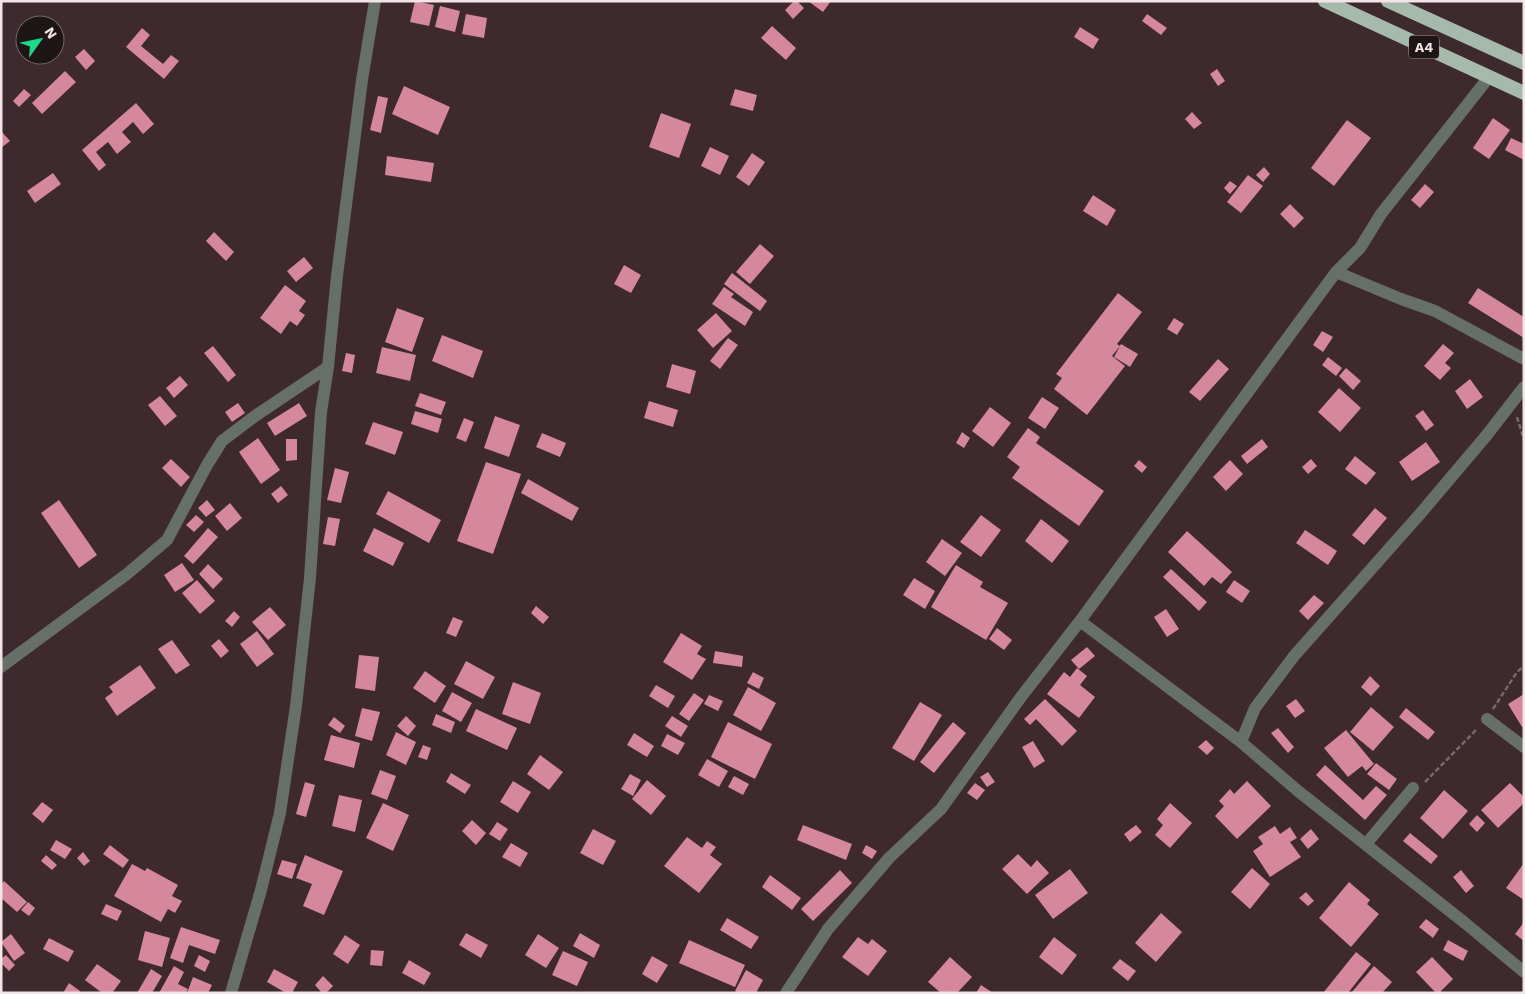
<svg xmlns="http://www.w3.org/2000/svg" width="1525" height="994" font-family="'Work Sans',sans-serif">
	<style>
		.building { fill: #d5879c }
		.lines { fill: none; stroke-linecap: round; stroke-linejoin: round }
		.path { stroke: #7a686c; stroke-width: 2.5; stroke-dasharray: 5 2.5; stroke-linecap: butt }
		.minor { stroke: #666f69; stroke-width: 12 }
		.trunk { stroke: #a6baac; stroke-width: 14 }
		.labels { text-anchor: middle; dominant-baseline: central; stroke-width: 5; stroke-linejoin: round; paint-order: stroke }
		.shield { fill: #1e1517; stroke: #b2a6a9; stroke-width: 1 }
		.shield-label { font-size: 14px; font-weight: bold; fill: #f2e4e7 }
	</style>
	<rect width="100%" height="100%" fill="#3d292e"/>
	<path class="building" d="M415,1L434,5L429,26L410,22Z
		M794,1H797L804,8L793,19L785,10Z
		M808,1H831L823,12Z
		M440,6L460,11L455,32L435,27Z
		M466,14L487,18L484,38L462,34Z
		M1147,14L1167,28L1161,35L1142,21Z
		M772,26L796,48L786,60L761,38Z
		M1080,27L1099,39L1093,49L1074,37Z
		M142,28L150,35L141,46L163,64L171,55L179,61L164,79L126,47Z
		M84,49L95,61L86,70L75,57Z
		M1217,69L1225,81L1218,86L1210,74Z
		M65,71L76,82L42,114L32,103Z
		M404,86L450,107L438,135L392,114Z
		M24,89L31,95L19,107L13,101Z
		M735,89L757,95L753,111L730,105Z
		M378,96L388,98L381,133L370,130Z
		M136,103L154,124L143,134L133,122L122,132L131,142L117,154L108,142L96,152L106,165L99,171L82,150Z
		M1192,112L1202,123L1194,129L1185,119Z
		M661,113L691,124L679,158L649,147Z
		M1493,118L1510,130L1489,159L1473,148Z
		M1347,120L1371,138L1334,186L1311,168Z
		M1,131L10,141L1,148Z
		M1511,138L1524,144V160L1505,150Z
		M710,147L729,156L720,175L701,166Z
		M752,153L765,162L749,186L736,177Z
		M387,156L434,163L431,182L385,175Z
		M1264,167L1270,174L1263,182L1256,175Z
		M53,173L61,184L35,203L27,191Z
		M1248,175L1263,186L1241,213L1227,202Z
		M1230,181L1237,186L1230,194L1224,188Z
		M1425,184L1434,192L1420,208L1411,200Z
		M1093,195L1116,210L1107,226L1083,211Z
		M1290,204L1304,218L1294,228L1280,214Z
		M214,232L234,252L226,261L206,241Z
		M760,244L774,256L750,284L736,272Z
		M304,257L313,268L296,282L287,271Z
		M624,265L641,275L631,293L614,284Z
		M732,273L767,301L760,311L724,284Z
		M285,285L306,301L299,311L305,315L297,326L290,321L281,334L260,318Z
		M724,287L734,294L731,297L753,312L745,326L712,304Z
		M1478,288L1524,317V338L1468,303Z
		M1118,293L1142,312L1117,344L1120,346L1112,356L1125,366L1087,415L1054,389L1062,378L1056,374Z
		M397,308L424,318L412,352L385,342Z
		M716,313L732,331L713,348L697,330Z
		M1174,318L1184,324L1177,335L1167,329Z
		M1322,331L1333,337L1323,352L1313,345Z
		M442,335L483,351L473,378L432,361Z
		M728,338L738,345L720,369L710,361Z
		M1121,344L1138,354L1130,367L1114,357Z
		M1443,344L1454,353L1445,363L1451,368L1440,380L1424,366Z
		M213,346L236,375L228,382L204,353Z
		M382,347L416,355L410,381L376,373Z
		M346,353L355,355L352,373L342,371Z
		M1328,357L1342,368L1336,376L1322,365Z
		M1218,359L1229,369L1200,401L1189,392Z
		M672,364L696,371L690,394L666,387Z
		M1346,368L1361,381L1353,390L1339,376Z
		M180,376L188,385L174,398L166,388Z
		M1470,379L1483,397L1467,409L1455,391Z
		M1339,388L1361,408L1340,432L1318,412Z
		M420,393L446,402L441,415L415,406Z
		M160,396L177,416L165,426L148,405Z
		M1042,397L1059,408L1045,429L1028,418Z
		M649,401L678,410L673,427L644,418Z
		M238,403L245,413L232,422L225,412Z
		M299,403L307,416L275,436L267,423Z
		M990,407L1011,423L993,447L972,431Z
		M1423,410L1434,425L1426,431L1415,416Z
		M415,411L442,419L438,433L411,424Z
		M495,416L520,425L509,457L484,448Z
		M464,418L474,422L466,442L456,438Z
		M373,422L403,432L395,455L365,444Z
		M1028,428L1040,437L1036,443L1104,491L1079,526L1012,478L1020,467L1007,457Z
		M962,432L970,438L964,448L956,443Z
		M542,433L566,443L560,457L536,447Z
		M258,438L280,470L261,484L239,452Z
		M286,439H297V460L286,461Z
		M1262,439L1268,447L1247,464L1241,456Z
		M1426,442L1440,462L1412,481L1399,462Z
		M1355,456L1376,473L1366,485L1345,469Z
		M171,459L190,477L181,487L162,468Z
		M1311,459L1317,466L1308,474L1302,467Z
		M1139,460L1147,467L1142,473L1134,466Z
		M1230,460L1243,474L1226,491L1213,477Z
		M486,462L521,474L493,554L457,541Z
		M335,468L349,472L341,503L327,500Z
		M528,479L579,508L572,521L521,493Z
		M281,486L288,495L278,503L271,494Z
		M388,491L441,520L429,543L376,514Z
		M59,500L97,555L79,568L41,513Z
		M207,500L215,510L206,517L198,508Z
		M230,503L242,518L227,531L215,516Z
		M1375,508L1387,518L1364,545L1352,535Z
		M196,515L204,522L194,532L186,525Z
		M981,515L1001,530L981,557L960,542Z
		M328,517L340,519L335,546L323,544Z
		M1041,519L1069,541L1052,563L1025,541Z
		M208,528L218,537L193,564L184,556Z
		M374,528L404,543L393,566L363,551Z
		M1305,530L1337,551L1328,565L1296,543Z
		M1187,531L1232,572L1221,584L1212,577L1204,586L1168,552Z
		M942,539L962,553L945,576L926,562Z
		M182,563L194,580L175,592L164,575Z
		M208,564L223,579L213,589L199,574Z
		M956,565L983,582L980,587L1008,603L986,640L931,607Z
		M1171,569L1207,602L1199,611L1163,577Z
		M914,578L935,591L925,609L903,595Z
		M197,580L215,601L200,614L182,593Z
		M1234,580L1250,591L1242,603L1226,592Z
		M1314,595L1324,603L1308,620L1299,611Z
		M536,606L549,617L543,624L531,613Z
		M270,607L286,625L268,640L252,622Z
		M1166,609L1179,629L1167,637L1154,617Z
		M234,611L240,617L232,627L225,621Z
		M453,617L463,621L456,637L446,633Z
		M997,628L1012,640L1004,650L989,639Z
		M257,631L274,654L257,667L240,644Z
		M681,633L702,646L697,654L706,659L692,680L663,662Z
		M219,639L229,651L221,658L211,646Z
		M172,640L190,665L176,674L158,649Z
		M1087,647L1095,656L1079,669L1071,660Z
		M715,651L743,656L742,667L713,663Z
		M359,655L379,657L375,691L355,688Z
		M466,661L495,677L483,699L454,684Z
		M140,665L156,688L117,716L105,698L113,692L109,687Z
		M1077,668L1087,676L1080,685L1095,697L1079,718L1047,694L1064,672L1070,677Z
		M425,671L446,686L435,703L413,688Z
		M753,672L764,678L759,689L747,683Z
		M1370,676L1380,686L1371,696L1361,687Z
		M513,682L541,693L530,724L502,714Z
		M656,685L675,696L668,708L649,696Z
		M748,687L776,703L761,731L733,715Z
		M452,692L472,703L461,722L442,711Z
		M694,693L704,700L689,721L679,714Z
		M1524,694V726L1522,727L1508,704Z
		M709,695L723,701L718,711L704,704Z
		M1045,699L1077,731L1062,746L1036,719L1030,725L1024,719Z
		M1296,699L1305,711L1295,718L1286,706Z
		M920,702L942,715L914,761L892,748Z
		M1371,707L1394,727L1373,751L1350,732Z
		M362,708L380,712L372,741L355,736Z
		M1406,708L1435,732L1428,740L1399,717Z
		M476,709L517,728L507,750L466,731Z
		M436,714L455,722L451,733L432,725Z
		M406,716L416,726L408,736L397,726Z
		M672,716L688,726L681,737L665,726Z
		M334,717L345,726L340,733L328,725Z
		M728,722L772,744L755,779L711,757Z
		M953,722L966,733L934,773L920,762Z
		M1278,728L1294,747L1288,753L1271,733Z
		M1346,730L1374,764L1366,771L1362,766L1348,777L1324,748Z
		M396,732L416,742L406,765L386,755Z
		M634,733L654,746L647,757L627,745Z
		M667,734L685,743L678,755L661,746Z
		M331,735L360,743L354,768L324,760Z
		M1206,740L1214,748L1207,755L1198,747Z
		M1033,741L1045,761L1034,768L1022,747Z
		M423,745L431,748L427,760L418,757Z
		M540,755L563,772L549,790L527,774Z
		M707,759L728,771L719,787L698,775Z
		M1376,763L1397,779L1389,790L1367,774Z
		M1325,765L1363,800L1376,786L1387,795L1365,820L1316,775Z
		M380,770L396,776L387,800L371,794Z
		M988,772L995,782L987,787L980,777Z
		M451,773L471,785L465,794L446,782Z
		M630,774L641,780L633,796L621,789Z
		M734,776L749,784L743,795L728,787Z
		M647,780L666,796L651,815L632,799Z
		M513,781L531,792L518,813L500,802Z
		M1247,781L1271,806L1237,839L1215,816L1224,806L1219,801L1230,789L1234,794Z
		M305,782L315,785L306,817L296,814Z
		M975,783L985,790L977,800L967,793Z
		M1510,783L1524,797V803L1498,828L1481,810Z
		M1444,790L1468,811L1443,839L1420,818Z
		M339,795L362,800L355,832L332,826Z
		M42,802L53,810L43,823L32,814Z
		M383,803L409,815L393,851L366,838Z
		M1170,803L1192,823L1170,848L1155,835L1163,825L1157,819Z
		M1477,815L1485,823L1477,832L1469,824Z
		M472,820L486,833L476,845L462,831Z
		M497,822L508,829L500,841L489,834Z
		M803,825L852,844L846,860L797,840Z
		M1136,825L1142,832L1130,842L1124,834Z
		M1275,826L1280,834L1290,827L1297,838L1290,842L1301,857L1270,877L1253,851L1263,844L1258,837Z
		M593,829L616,841L603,865L580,853Z
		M1311,829L1319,839L1308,849L1300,839Z
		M1410,833L1438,856L1431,864L1403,841Z
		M687,837L702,848L707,841L716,847L710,855L722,864L699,893L664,866Z
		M56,840L72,849L65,859L50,850Z
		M511,843L528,853L520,867L502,857Z
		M110,845L129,860L123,868L103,854Z
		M866,845L877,851L872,859L862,853Z
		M83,852L90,861L84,866L77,858Z
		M1018,854L1031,867L1037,860L1049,873L1027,894L1002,869Z
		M46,855L57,865L52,870L41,861Z
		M305,855L343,871L324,915L303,906L312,884L296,878Z
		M282,860L297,864L292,879L277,874Z
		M1524,863V900L1506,888Z
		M132,864L145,871L147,868L178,885L172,896L182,901L175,913L168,909L161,922L114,896Z
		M1252,868L1270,884L1250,909L1231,892Z
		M1070,869L1088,893L1053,919L1035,895Z
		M840,870L852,883L813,921L801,909Z
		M1461,870L1474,886L1466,893L1453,877Z
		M770,875L801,898L792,910L762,887Z
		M4,881L27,902L17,912L1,898V885Z
		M1349,882L1370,900L1367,904L1379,914L1351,947L1319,918Z
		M1306,892L1314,901L1308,906L1299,898Z
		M28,902L35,908L29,916L21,910Z
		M106,904L122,911L117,921L101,914Z
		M1161,913L1182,932L1156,962L1135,943Z
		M727,918L759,937L751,949L720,930Z
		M1426,919L1439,929L1433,938L1419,927Z
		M1524,922V941L1515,934Z
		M181,927L220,940L215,954L189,945L183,963L170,958Z
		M145,931L170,938L162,967L138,960Z
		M466,933L488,945L481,958L459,945Z
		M580,933L600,945L594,958L573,946Z
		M11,934L25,953L14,961L1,942Z
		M538,934L559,948L546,968L525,955Z
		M345,935L360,945L348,964L333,954Z
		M858,937L868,944L872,939L887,951L868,976L842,957Z
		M1054,937L1077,955L1062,975L1039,957Z
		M49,938L74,951L68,962L43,949Z
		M689,940L745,965L735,987L679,963Z
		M1448,940L1468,951L1463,961L1443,950Z
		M371,950L384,951L382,966L370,965Z
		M563,951L588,962L577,986L552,975Z
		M1356,952L1371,964L1348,993H1323Z
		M6,955L15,965L9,971L1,963V959Z
		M199,955L210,961L205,972L194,966Z
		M652,956L668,965L657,983L642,974Z
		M950,957L972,977L957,993H941L928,982Z
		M1432,957L1453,979L1439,993H1436L1416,972Z
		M1120,959L1136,971L1128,981L1112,968Z
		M409,960L431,973L424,985L402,973Z
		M97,964L121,981L112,993H102L85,980Z
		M174,966L184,972L178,984L188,989L186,993H159Z
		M1374,966L1392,982L1382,993H1351Z
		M151,969L162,976L152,993H137Z
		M274,969L298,982L292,993H286L267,982Z
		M746,970L763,980L756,993H739L735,991Z
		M323,976L333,986L326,993H322L315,985Z
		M193,977L212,985L208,993H187Z
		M69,983L80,991L79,993H63Z
		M981,985L993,993H976Z"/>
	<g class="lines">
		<path class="path" d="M1517,417L1524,440
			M1493,709L1517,672L1524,666
			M1425,782L1477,729"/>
		<path class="minor" d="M1336,272L1401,299L1435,311L1524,359
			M1080,621L1241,742L1298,791L1465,923L1524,972
			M1,667L127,574L167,540L207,465L222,441L255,416L328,367
			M1487,719L1524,747
			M1241,742L1255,708L1294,656L1420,514L1486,436L1524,387
			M1366,844L1413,788
			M231,993L261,890L280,813L296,706L310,578L321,412L328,367L337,276L362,80L375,1
			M786,993L828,929L889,858L941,809L1021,697L1080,621L1336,272L1360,248L1381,214L1489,77"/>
		<path class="trunk" d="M1325,1L1524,93
			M1388,1L1524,63"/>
	</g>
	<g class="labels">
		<rect class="shield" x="1409" y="35.5" width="30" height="23" rx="4"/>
		<g class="shield-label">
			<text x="1424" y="47">A4</text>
		</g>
	</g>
	<rect width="1525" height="994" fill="none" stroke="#f2e4e7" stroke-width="5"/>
	<g transform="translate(40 40) rotate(57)"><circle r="24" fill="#1e1517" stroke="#73686a"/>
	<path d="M0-4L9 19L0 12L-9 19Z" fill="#1ed888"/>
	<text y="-8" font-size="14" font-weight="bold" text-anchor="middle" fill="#f2e4e7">N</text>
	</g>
</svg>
